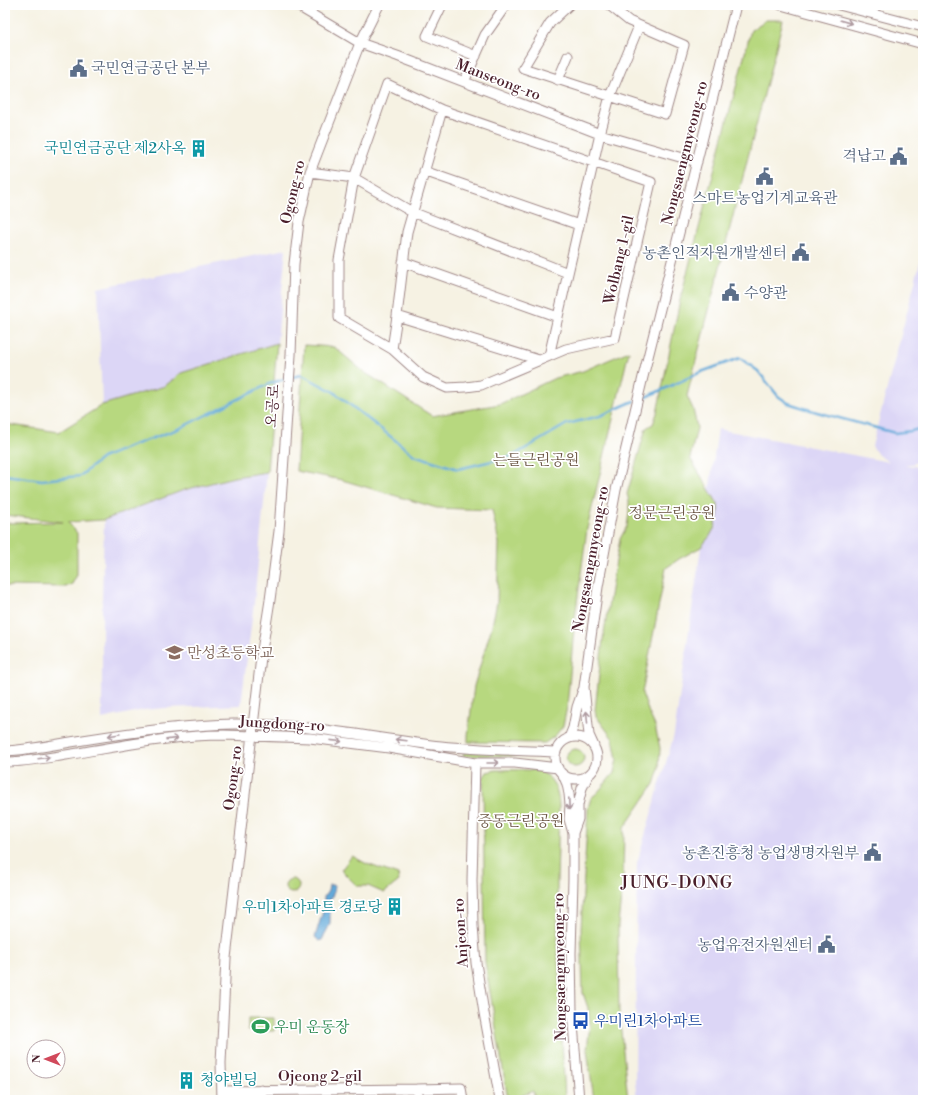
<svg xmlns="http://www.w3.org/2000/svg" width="928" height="1105" font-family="'Libre Bodoni','Noto Serif KR',serif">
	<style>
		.built { fill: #dcd6f6 }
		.green { fill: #b7d87f; stroke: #807c55 }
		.water { fill: #63aada; stroke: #566482 }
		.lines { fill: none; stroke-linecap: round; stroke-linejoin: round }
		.stream { stroke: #63aada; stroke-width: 2.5 }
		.minor-casing { stroke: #a08887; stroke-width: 11 }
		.minor { stroke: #fff; stroke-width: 9 }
		.oneway { stroke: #ae9aa0 }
		.labels { text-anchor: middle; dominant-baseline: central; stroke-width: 3.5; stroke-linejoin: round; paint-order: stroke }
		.service-label { font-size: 15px; fill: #4e5e75; stroke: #fff; text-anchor: end }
		.street-label { font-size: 15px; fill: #4a1f2b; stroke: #fff }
		.culture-label { font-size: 15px; fill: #0d838f; stroke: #fff; text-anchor: end }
		.park-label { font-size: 15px; fill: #6b5644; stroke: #fff }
		.education-label { font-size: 15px; fill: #785e54; stroke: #fff; text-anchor: start }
		.transit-label { font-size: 15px; fill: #164399; stroke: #fff; text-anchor: start }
		.leisure-label { font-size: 15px; fill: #27864d; stroke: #fff; text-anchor: start }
		.quarter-label { font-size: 17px; letter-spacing: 1px; fill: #4a1f2b; stroke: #fff }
	</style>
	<rect width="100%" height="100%" fill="#fff"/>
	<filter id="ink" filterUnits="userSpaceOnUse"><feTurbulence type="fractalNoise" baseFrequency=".025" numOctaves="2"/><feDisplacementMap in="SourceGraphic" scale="8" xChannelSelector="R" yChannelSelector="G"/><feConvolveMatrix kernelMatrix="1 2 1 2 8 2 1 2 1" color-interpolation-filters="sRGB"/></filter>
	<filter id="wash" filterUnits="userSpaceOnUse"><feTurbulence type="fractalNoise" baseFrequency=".012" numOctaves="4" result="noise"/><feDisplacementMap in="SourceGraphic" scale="16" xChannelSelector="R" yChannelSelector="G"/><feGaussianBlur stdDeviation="0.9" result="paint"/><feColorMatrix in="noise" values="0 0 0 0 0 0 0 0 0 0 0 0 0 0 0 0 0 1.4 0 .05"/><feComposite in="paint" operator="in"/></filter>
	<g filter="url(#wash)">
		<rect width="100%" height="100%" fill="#f6f2e3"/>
		<path class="built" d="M286,249L277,343L181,373L165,386L102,405L98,288Z
			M923,251V460L912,464H904L923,468V1100H637L635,1082L637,863L674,735L718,429L889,462L878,455L872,446Z
			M267,472L254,603L241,705L166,708L143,710L102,719V605L104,520L184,490L234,477Z"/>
		<path class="green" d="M766,20H783L687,396L693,409L697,428L690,458L718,504V516L715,527L710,536L701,547L679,559L666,568L642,693L649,713L655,726L660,748L659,769L654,784L624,828L623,879L618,925L619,1011L628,1100H594L587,1050L590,1024L588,1008L583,993L581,928L588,808L591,798L597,793L614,773L617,759L613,739L596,716L595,710L603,639L613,577L620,539L627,526L629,513V501L627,494L646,428L653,424L657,413L680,300L751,30Z
			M277,343L267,472L234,477L184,490L104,520L68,522L77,533V575L72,584L66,587L5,586V523L63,522L5,515V424L59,432L102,405L165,386L181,373Z
			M304,345L334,347L364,372L432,416L500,404L555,378L583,371L629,351L587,529L575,618L567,707L563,726L555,736L545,743L468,742V735L474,686L492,626L497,602L499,543L492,510L437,508L342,480L296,471Z
			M566 758a9 9 0 1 1 18 0a9 9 0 1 1-18 0Z
			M464,752L514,753V756H463Z
			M496,770C505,770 533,769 539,771C554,777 559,792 559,807L557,883L558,960L565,1100H535L533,1091L511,1100H508L485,962L483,778L487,772Z
			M352,856L367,864L398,875L399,881L384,893L368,886H357L341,870Z
			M285 886a7 7 0 1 1 14 0a7 7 0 1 1-14 0Z
			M248,1018H274V1031H248Z"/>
		<path class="water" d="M329,885H335L334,892L330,900V924L322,940L319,941L315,937L324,908V897L328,891Z"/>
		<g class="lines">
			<path class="stream" d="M292,377L302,375L334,392L414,455L458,469L513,456L567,424L600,416L634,401
				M641,399L662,390L701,372L740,358L758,371L778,396L788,403L817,412L895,433L911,431L923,428
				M5,475L42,480L80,476L102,458L131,446L178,429L269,384L287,378"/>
		</g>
	</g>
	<g filter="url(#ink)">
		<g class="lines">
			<defs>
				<path id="minor" d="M296,5L360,43L397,56L600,134L697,162
					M442,5L427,36L476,56
					M569,5L550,23L523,68L665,114L684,45L629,21L609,5
					M781,5L923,44
					M839,5L923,27
					M558,80L568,56
					M464,82L485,35L506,5
					M387,84L442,110L651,182L615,338L566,349L481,385L466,387L447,388L423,377L392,349L339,318V260L354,178Z
					M424,171L579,225
					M310,172L354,178L412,212L568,273
					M403,262L558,317
					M397,316L539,360
					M392,349L397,316L407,232L442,110
					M549,356L600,134L610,96L639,26
					M555 758a21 21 0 1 1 42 0a21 21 0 1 1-42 0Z
					M569,738L573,728L577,707L583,690
					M594,746L589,735L584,687L598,587L616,490L643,377L736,5
					M5,751C31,750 57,744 83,740C133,732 183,725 234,724C304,723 372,738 441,746C479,750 518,750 556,752
					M5,762C25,762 46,758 66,755C117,747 172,735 224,735L310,738L389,748L475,763H515L558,768
					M475,763L472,880L473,926L476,963L484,1013L500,1100
					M563,775L567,784L569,794L570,805L569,819L573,833V879L571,953L572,1011L579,1100
					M573,833L578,819V805L582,788L588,776
					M359,1089V1100
					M417,1089L418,1100
					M261,1090V1100
					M222,1091L417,1089L461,1088L463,1100
					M222,1100L221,1063L226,958L261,657L270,600L279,531L291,355L294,264L299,222L310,172L360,43L379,5"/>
			</defs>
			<use href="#minor" class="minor-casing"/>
			<use href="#minor" class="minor"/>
		</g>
		<defs><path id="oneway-shaft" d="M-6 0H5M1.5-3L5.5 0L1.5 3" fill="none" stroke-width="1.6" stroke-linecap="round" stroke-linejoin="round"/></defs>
		<g class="oneway">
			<use href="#oneway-shaft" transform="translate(846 22) rotate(16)"/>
			<use href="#oneway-shaft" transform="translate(587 717) rotate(-95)"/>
			<use href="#oneway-shaft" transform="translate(114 735) rotate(171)"/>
			<use href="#oneway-shaft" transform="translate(172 739) rotate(-7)"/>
			<use href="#oneway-shaft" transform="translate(401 740) rotate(-173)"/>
			<use href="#oneway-shaft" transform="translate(336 741) rotate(6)"/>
			<use href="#oneway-shaft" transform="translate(44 758) rotate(-7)"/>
			<use href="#oneway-shaft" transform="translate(493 763)"/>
			<use href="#oneway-shaft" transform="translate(569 804) rotate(88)"/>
		</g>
	</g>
	<defs>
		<symbol id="civic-bare" viewBox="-9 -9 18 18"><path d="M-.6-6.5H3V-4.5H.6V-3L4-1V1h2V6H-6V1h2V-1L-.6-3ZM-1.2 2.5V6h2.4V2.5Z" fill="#5c6f8a" stroke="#fff" stroke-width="2.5" paint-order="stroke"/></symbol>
		<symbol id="building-bare" viewBox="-9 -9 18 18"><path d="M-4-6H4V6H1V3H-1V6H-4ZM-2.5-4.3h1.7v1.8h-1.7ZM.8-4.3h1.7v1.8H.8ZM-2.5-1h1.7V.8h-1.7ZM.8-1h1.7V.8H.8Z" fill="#0f9aa8" stroke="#fff" stroke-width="2.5" paint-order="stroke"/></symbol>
		<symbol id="school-bare" viewBox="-9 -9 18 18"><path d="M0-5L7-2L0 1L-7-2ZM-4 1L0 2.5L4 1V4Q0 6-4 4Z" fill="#8d6e63" stroke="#fff" stroke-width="2.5" paint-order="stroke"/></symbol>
		<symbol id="bus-bare" viewBox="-9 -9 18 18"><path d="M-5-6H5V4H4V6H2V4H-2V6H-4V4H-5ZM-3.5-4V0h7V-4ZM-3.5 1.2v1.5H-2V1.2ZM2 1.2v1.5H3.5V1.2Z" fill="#1a4fb4" stroke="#fff" stroke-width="2.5" paint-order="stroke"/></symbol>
		<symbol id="stadium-bare" viewBox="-9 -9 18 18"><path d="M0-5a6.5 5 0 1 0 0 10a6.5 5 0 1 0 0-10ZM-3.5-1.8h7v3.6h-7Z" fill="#2e9e5b" stroke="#fff" stroke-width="2.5" paint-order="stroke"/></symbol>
	</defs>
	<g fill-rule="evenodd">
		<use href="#civic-bare" x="66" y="56" width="25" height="25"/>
		<use href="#building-bare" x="186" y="136" width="25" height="25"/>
		<use href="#civic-bare" x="886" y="144" width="25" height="25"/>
		<use href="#civic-bare" x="752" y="164" width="25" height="25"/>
		<use href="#civic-bare" x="788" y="240" width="25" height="25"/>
		<use href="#civic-bare" x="718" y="280" width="25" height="25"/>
		<use href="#school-bare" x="162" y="640" width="25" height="25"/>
		<use href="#civic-bare" x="860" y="840" width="25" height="25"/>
		<use href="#building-bare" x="382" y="894" width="25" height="25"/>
		<use href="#civic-bare" x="814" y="932" width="25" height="25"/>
		<use href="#bus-bare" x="568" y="1008" width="25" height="25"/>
		<use href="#stadium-bare" x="248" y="1014" width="25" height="25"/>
		<use href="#building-bare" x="174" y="1068" width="25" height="25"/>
	</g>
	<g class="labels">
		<g class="service-label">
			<text x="91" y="68" text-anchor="start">국민연금공단 본부</text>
			<text x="886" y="156">격납고</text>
			<text x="765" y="198" text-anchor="middle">스마트농업기계교육관</text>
			<text x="787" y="253">농촌인적자원개발센터</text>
			<text x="744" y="293" text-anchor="start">수양관</text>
			<text x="859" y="853">농촌진흥청 농업생명자원부</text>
			<text x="813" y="945">농업유전자원센터</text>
		</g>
		<g class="street-label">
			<text transform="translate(498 80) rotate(21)">Manseong-ro</text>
			<text transform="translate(685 153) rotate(-76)">Nongsaengmyeong-ro</text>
			<text transform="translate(293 192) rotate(-77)">Ogong-ro</text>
			<text transform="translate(619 260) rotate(-77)">Wolbang 1-gil</text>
			<text transform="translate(273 406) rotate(-86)">오공로</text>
			<text transform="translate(591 559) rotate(-80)">Nongsaengmyeong-ro</text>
			<text transform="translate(282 724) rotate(3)">Jungdong-ro</text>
			<text transform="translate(233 778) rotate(-83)">Ogong-ro</text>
			<text transform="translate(461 933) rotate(-94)">Anjeon-ro</text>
			<text transform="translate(560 967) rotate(-91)">Nongsaengmyeong-ro</text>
			<text x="320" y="1076">Ojeong 2-gil</text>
		</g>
		<g class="culture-label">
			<text x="186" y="148">국민연금공단 제2사옥</text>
			<text x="382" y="907">우미1차아파트 경로당</text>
			<text x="200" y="1080" text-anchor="start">청야빌딩</text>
		</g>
		<g class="park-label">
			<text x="536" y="460">는들근린공원</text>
			<text x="672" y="513">정문근린공원</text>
			<text x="521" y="821">중동근린공원</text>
		</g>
		<g class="education-label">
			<text x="187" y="653">만성초등학교</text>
		</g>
		<g class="transit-label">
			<text x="594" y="1021">우미린1차아파트</text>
		</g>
		<g class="leisure-label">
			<text x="274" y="1027">우미 운동장</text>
		</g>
		<g class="quarter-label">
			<text x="677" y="883">JUNG-DONG</text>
		</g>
	</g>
	<rect width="928" height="1105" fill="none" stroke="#fff" stroke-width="20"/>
	<g transform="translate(46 1059) rotate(270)"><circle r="19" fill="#ffffff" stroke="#b7a5aa"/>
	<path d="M0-3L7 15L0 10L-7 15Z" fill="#d1495b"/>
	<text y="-6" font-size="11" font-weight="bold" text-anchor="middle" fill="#4a1f2b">N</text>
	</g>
</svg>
